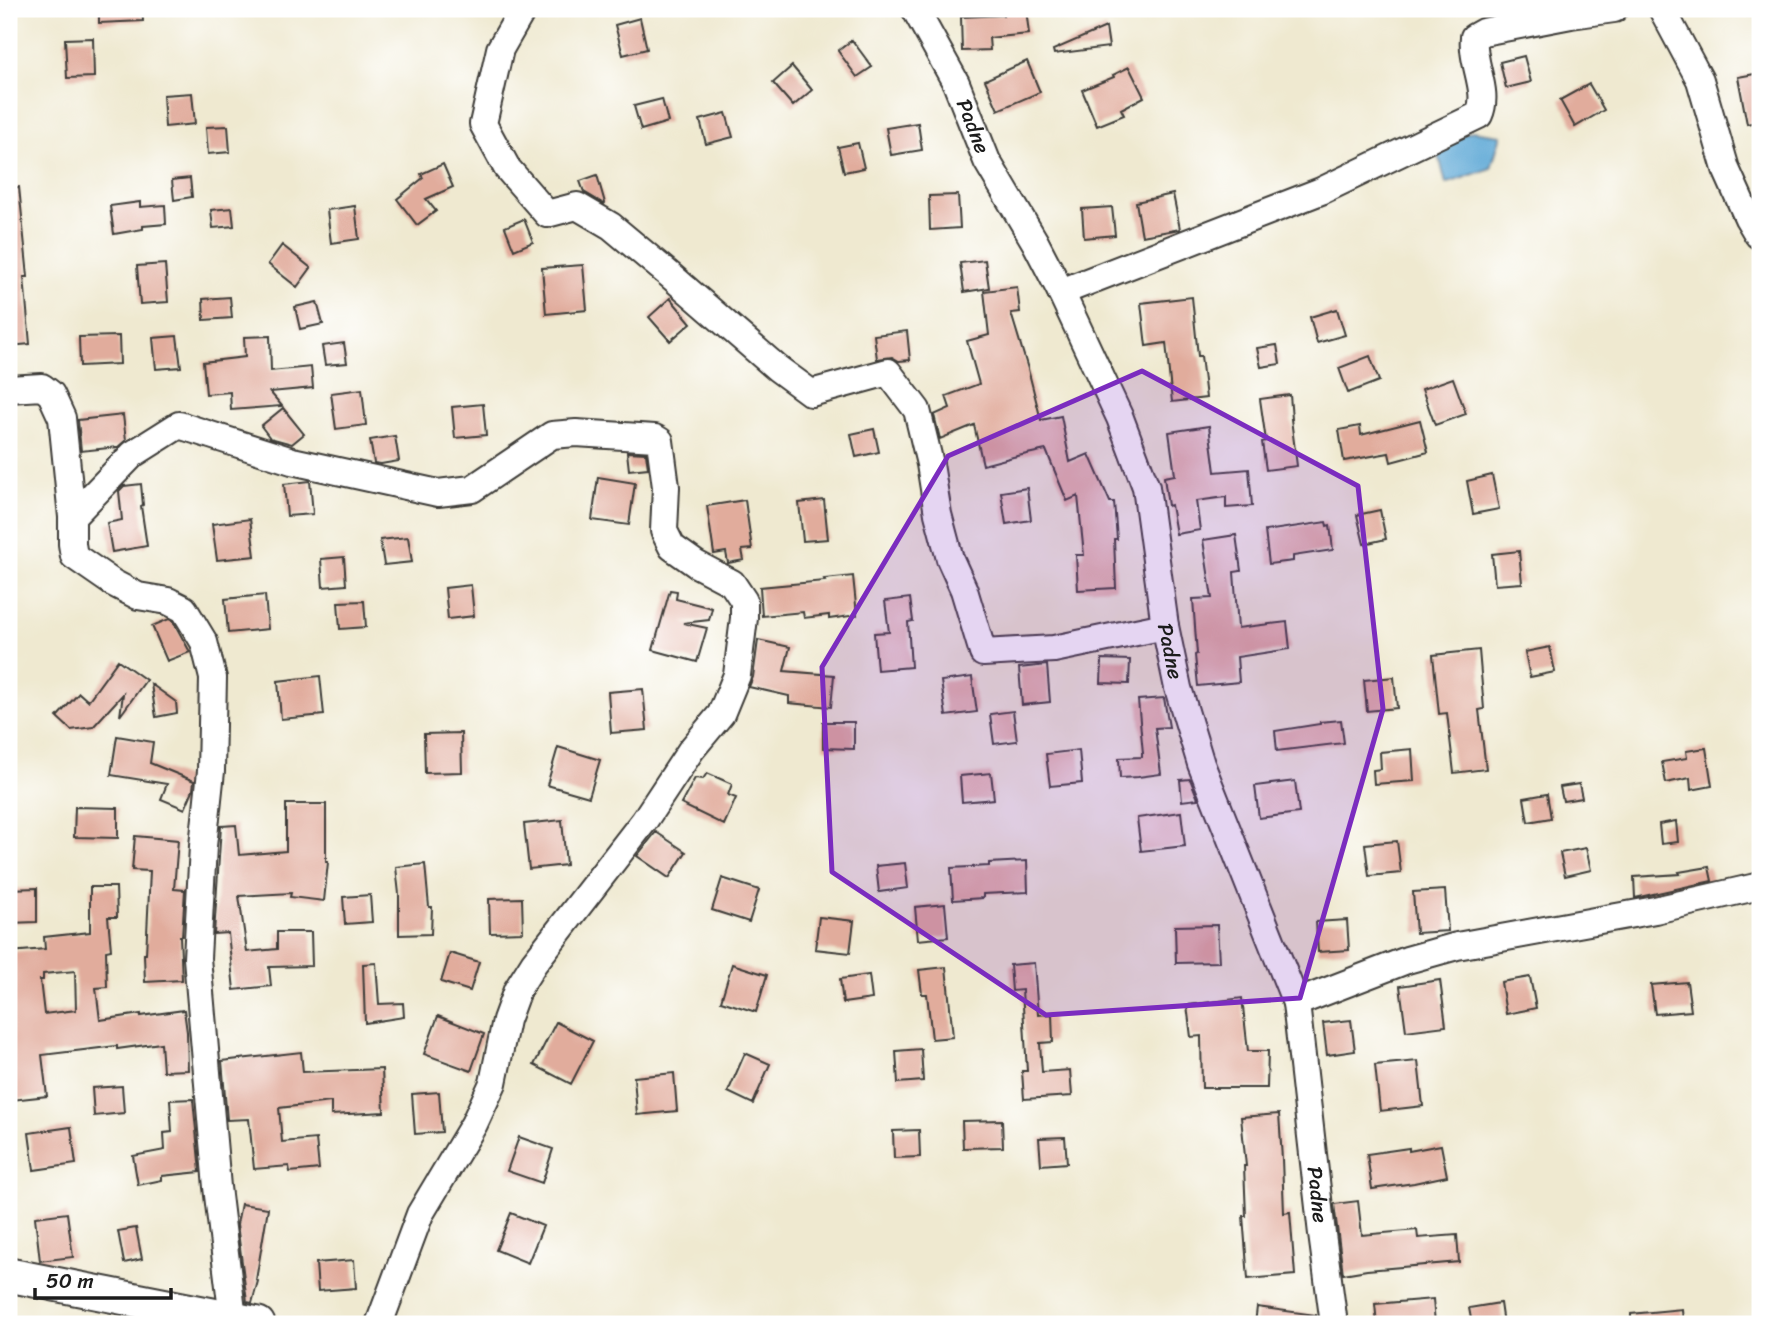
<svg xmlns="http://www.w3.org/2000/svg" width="1769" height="1333" font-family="Sriracha,sans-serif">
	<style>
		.water { fill: #5ea9d6; stroke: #3d6279; stroke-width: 2 }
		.building { fill: #e1ac9c; fill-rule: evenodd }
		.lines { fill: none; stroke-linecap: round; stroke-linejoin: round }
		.minor-casing { stroke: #3c3b37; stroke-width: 30 }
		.major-casing { stroke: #3c3b37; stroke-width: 37 }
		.minor { stroke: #fff; stroke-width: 26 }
		.major { stroke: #fff; stroke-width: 33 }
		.marked { fill: #7b2cbf; fill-opacity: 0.2; stroke: #7b2cbf; stroke-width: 5; stroke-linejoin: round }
		.labels { text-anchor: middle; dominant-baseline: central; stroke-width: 6; stroke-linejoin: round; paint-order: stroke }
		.street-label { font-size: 21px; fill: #1c1c1c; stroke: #fff }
	</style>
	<rect width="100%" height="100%" fill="#fff"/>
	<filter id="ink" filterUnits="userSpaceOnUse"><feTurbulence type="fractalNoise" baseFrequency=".0143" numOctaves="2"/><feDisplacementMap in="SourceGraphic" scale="14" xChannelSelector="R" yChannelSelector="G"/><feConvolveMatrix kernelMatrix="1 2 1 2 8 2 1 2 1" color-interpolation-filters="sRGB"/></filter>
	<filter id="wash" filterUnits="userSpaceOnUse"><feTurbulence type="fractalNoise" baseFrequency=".00686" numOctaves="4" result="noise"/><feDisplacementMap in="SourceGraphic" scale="28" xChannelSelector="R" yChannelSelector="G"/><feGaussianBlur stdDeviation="1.57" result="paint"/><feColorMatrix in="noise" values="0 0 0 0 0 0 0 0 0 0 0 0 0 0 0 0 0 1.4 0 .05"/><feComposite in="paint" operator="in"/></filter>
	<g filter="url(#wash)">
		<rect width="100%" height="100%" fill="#efe9d0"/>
		<path class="water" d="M1473,131L1501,135L1491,168L1446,184L1436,143Z"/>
		<g id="blocks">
			<path class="building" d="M99,9H142L143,21L99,23Z
				M1002,9H1026L1029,34L989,38L990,50L962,51L961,17L1003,15Z
				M640,18L647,49L623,55L615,25Z
				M1106,27L1109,47L1054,54L1053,50Z
				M93,38L94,77L67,78L65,39Z
				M852,40L872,67L857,77L838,51Z
				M1524,56L1531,82L1506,88L1500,62Z
				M1027,61L1040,92L998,110L985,80Z
				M792,66L812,90L793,106L773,83Z
				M1129,67L1144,97L1121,109L1124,115L1097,126L1082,90L1114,77L1113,75Z
				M1760,73V121L1747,124L1738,77Z
				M1589,84L1604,110L1575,127L1560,100Z
				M192,93L195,124L165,127L163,95Z
				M662,99L668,122L641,130L634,106Z
				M726,113L733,137L706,144L700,120Z
				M918,123L922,150L891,155L886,128Z
				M228,126L230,152L208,154L206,127Z
				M858,143L864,168L844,172L838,147Z
				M443,164L453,187L426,199L436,211L417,225L397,199L423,178L421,174Z
				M597,175L605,203L604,204L584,192L580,181Z
				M190,178L192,197L174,200L172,180Z
				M19,187L28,277H24L30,344L9,346V188Z
				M1173,194L1180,229L1142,236L1136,202Z
				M958,195L960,228L930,230L929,196Z
				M140,202V207L165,205L166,224L143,226V229L114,234L110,206Z
				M355,206L359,239L331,243L327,210Z
				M1112,207L1115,235L1084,238L1082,209Z
				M232,208L234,226L213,228L211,210Z
				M524,219L533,242L514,250L505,227Z
				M282,245L311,268L297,287L268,264Z
				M985,260L989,288L964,292L960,263Z
				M165,264L168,302L140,304L137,266Z
				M583,265L587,310L546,314L542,268Z
				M1017,287L1020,312L1011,313L1028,369L1041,420L1061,416L1070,462L1089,454L1110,502H1114L1117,539H1114L1116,588L1078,590L1076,555H1084L1078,496L1067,501L1046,450L1013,457L983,465L974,425L940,439L934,415L950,408L946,396L979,384L967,341L989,335L984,291Z
				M230,297L232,318L204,320L203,299Z
				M1192,297L1198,356H1201L1206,398L1172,402L1166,343L1146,346L1141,303Z
				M670,298L691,323L670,341L649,317Z
				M317,302L323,324L300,329L295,307Z
				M1337,309L1345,335L1317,343L1310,317Z
				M907,331L910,360L899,361L892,357L877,359L874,335Z
				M119,336L120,364L80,366L79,337Z
				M177,336L181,367L156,369L153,338Z
				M270,336L271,371L311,367L313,388L270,392L282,406L231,410L230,392L206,394L203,362L245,357L244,337Z
				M344,343L347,363L325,365L322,346Z
				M1277,345L1280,364L1261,367L1257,348Z
				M1370,356L1379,381L1348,393L1339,368Z
				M1453,378L1466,414L1435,425L1422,389Z
				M362,389L366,425L336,429L331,393Z
				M1290,395L1292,419H1291L1297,466L1266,470L1262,442L1266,441L1260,399Z
				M483,404L486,435L455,438L452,407Z
				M283,408L304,434L292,444L270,438L261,426Z
				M123,415L126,440L118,447L81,451L78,420Z
				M1420,420L1428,452L1391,462L1389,453L1344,461L1339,430L1360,426L1361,435Z
				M1209,426L1215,472L1249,469L1252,506L1226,508V497L1196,501L1200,530L1176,534L1171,505L1168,506L1164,477L1175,475L1169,432Z
				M874,429L879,452L856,457L851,434Z
				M395,436L399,461L381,464L374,463L370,440Z
				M627,452L646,453L648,468L629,470Z
				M1492,475L1499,509L1473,514L1467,481Z
				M598,477L635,483L629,525L592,520Z
				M310,481L313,514L287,516L284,484Z
				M141,484L143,505L141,506L147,546L112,552L107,523L122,520L119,491L124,486Z
				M1027,488L1031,520L1006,524L1001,492Z
				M745,500L752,549L742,550L744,560L728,563L726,552L714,554L707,506Z
				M824,500L828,539L803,541L799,503Z
				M1380,510L1386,539L1364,544L1357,515Z
				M250,519L255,556L217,560L212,524Z
				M1326,522L1327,526L1330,525L1333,550L1293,556V561L1269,564L1265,531Z
				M1236,535L1241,571L1234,572L1238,628L1287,622L1290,649L1237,657L1239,682L1198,686L1195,655L1197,654L1193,599L1212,598L1203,540Z
				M408,537L412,562L384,565L380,540Z
				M1519,551L1522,583L1495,585L1492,554Z
				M344,557L346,585L323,587L321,559Z
				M853,576L857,615L829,619V615L804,618L803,612L762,616L760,587L825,581L824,579Z
				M471,585L474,616L448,619L445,588Z
				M670,590L677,591L676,599L712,608L709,620L683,623L707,628L697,662L653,650Z
				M265,595L268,629L228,633L225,599Z
				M910,598L913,621L908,622L911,667L877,670L874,633L889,632L885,601Z
				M364,601L366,627L340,629L338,602Z
				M169,619L173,621L190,652L167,661L152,626Z
				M758,640L790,647L784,671L834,675L831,707L789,703V696L749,687L753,677Z
				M1550,647L1555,672L1530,677L1525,652Z
				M1479,650L1484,709L1479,710L1486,769L1454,773L1447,713L1439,714L1433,655Z
				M1102,659L1130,660L1129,684L1101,683Z
				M118,660L146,680L120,716L123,694L93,727L71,730L57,717L79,693L88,701Z
				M1047,665L1050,702L1022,705L1019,668Z
				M320,676L324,715L281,719L278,681Z
				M972,677L977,712L946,716L941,681Z
				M1394,677L1397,708L1367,711L1364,680Z
				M151,684L176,702L177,713L156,717Z
				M643,689L647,730L611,733L608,692Z
				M1164,698L1169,727L1155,728L1161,774L1138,777L1120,778L1119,758L1142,757V753H1143L1138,700Z
				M1013,711L1017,741L994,744L990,714Z
				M1341,720L1344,743L1277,751L1275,731L1320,724V722Z
				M823,722H854V749L823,748Z
				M461,733L462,772L425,773L424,734Z
				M117,736L153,742L150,763L194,781L193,790L185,809L161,799L167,784L111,775Z
				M558,747L600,760L589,797L547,785Z
				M1706,748L1712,786L1691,790L1690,778L1666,783L1662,762L1687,758L1686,751Z
				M1412,749L1414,781L1374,784L1373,770L1381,769L1380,752Z
				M1079,750L1082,783L1050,786L1046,754Z
				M707,773L732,784L728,795L736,798L724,825L681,804L695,778L703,779Z
				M991,773L994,799L962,802L960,776Z
				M1190,779L1198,799L1182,801L1180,780Z
				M1295,781L1299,813L1259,818L1255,786Z
				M1579,784L1582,798L1563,801L1560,787Z
				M1547,794L1551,818L1528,822L1524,798Z
				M286,804H326V862H328L324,901L290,897L291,893L239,896L247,952L277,949V932H311L312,966L269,967L271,986L234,990L228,933L214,934L221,826L236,825L239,855L286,851Z
				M75,807L118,808V838L74,837Z
				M1181,812L1185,846L1141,851L1137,818Z
				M562,820L566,865L529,869L524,824Z
				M1676,821L1678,842L1661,844L1659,824Z
				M656,832L686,852L669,878L637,856Z
				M135,836L178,840L174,889L185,890L182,936H180L182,980L145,982L144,954H146L150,871L132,870Z
				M1397,841L1401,873L1369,876L1365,844Z
				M1586,848L1591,870L1565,876L1560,853Z
				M1027,861L1028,892L983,894V898L953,900L951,868L989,866V863Z
				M905,863L908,888L879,892L876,866Z
				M425,864L429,907H432L431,934L399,935V894L396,867Z
				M1709,867L1712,881L1635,898L1634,877L1680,874L1679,872Z
				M722,878L759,890L749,922L712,910Z
				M90,887H116L117,917H108L111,950L106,951L107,987L96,988L100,1020L141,1014V1016L184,1010L187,1032L188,1070L163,1071L161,1043L117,1049V1046L42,1055L47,1096L12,1100L9,1068V984H12L10,952L45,949L44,937L90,932ZM75,971L76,1010L44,1014L40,980H43V974Z
				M37,888V922L9,923V889Z
				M1445,890L1448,931L1416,933L1413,892Z
				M370,895L372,922L345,924L343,897Z
				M522,898L523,932L490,933L489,899Z
				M945,904L948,937L918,940L915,907Z
				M819,917L854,921L850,953L815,949Z
				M1347,920L1349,950L1318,952L1316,922Z
				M1217,925L1219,962L1176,963L1175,926Z
				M450,953L479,962L470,991L441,982Z
				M376,963L379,1004L403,1003L404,1017L365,1023L363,964Z
				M1034,963L1038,1015L1052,1014L1053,1042L1040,1043L1042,1072L1070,1070L1072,1096L1024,1099L1022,1071H1027L1022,990L1012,991L1010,965Z
				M732,964L767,975L756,1012L721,1001Z
				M946,967L953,1037L932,1039L927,994H922L919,970Z
				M869,975L872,999L843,1003L840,979Z
				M1530,977L1536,1008L1506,1014L1501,982Z
				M1440,980L1446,1026L1406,1031L1400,986Z
				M1687,982L1691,1011L1655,1014L1651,985Z
				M1242,998L1248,1051H1268L1267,1088H1202L1201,1036L1191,1037L1187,1005Z
				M438,1016L484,1034L471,1071L424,1054Z
				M1351,1020L1355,1051L1327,1055L1323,1023Z
				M556,1022L593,1041L571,1084L534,1065Z
				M921,1049L923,1081L898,1083L896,1051Z
				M301,1052L303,1072L382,1069L384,1112L331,1115V1102L279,1108L282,1142L316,1139L319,1169L290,1172L289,1166L254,1169L249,1119L227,1120L222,1061Z
				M745,1053L770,1064L753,1104L728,1092Z
				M1418,1061L1423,1106L1380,1111L1375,1065Z
				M674,1073L677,1111L637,1115L634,1077Z
				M122,1086L124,1113L94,1116L92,1088Z
				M439,1092L442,1132L415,1134L412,1094Z
				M193,1099L200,1172L162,1176V1180L138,1185L133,1156L165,1150L164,1133L172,1132L170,1100Z
				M1279,1114L1282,1159L1284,1213L1290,1212L1295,1275L1248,1279L1243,1216H1246L1244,1166H1246L1241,1117Z
				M1002,1120L1003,1147L963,1148L962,1121Z
				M71,1127L76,1164L34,1170L29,1133Z
				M919,1130L920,1157L894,1158L893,1131Z
				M519,1137L553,1149L542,1183L507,1171Z
				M1065,1137L1067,1163L1041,1165L1039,1138Z
				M1441,1145L1447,1176L1414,1183L1372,1189L1367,1154L1409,1148V1151Z
				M1358,1201L1362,1235L1417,1230L1418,1238L1457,1235L1459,1262L1367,1270L1343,1274L1334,1204Z
				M241,1204L268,1208L256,1280L258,1281L252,1303L247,1302L237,1224Z
				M67,1213L73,1257L40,1261L35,1217Z
				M511,1213L543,1226L528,1263L496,1250Z
				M136,1228L142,1259L124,1263L118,1231Z
				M354,1260L356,1288L318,1291L316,1263Z
				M1433,1299L1435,1324H1377L1375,1304Z
				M1500,1303L1503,1324H1472L1469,1308Z
				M1257,1307L1316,1315V1324H1255Z
				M1682,1309L1683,1324H1631V1314Z"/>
		</g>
	</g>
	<g filter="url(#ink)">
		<use href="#blocks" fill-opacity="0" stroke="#3c3b37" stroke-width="2"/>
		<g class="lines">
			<defs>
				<g id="minor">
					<path d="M523,9L500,49L483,124L507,168L547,214L577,206L611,226L671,276L777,368L811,393L888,372L917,410L930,464L938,514L950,559L964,590L983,653L1054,649L1165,626"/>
					<path id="s1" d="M915,9L956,83L987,161L1035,242L1061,292L1120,418L1146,487L1165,626L1178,688L1201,764L1296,1003L1322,1234L1334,1324"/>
					<path d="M1662,9L1700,80L1726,169L1748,218L1758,235L1760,236"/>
					<path d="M1061,292L1321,191L1479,115C1490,91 1471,64 1474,37L1483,32L1571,15L1614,9"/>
					<path d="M9,389L42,387L51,394L62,418L72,517V544L74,556L113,583L138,596L168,601L184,609L204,642L213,678L211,771L203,846L197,958L217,1187L233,1319"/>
					<path d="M72,517L133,454L179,425L292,461L438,493L472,489L552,435L576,433L655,438L660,441L666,487L664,531L672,547L696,564L732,583L744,601V618L737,675L721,714L691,750L644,821L534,963L517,990L506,1020L493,1083L474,1124L420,1214L379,1324"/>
					<path d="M1296,1003L1407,960L1457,946L1655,910L1760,886"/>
				</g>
				<path id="major" d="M9,1275L258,1324"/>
			</defs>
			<use href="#minor" class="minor-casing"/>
			<use href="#major" class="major-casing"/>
			<use href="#minor" class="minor"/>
			<use href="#major" class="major"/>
		</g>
	</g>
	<path class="marked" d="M1142,371L1358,486L1383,709L1300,998L1046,1015L832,872L822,667L948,456Z"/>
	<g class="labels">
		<g class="street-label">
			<text stroke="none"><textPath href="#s1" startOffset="131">Padne</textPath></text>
			<text stroke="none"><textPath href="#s1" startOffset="698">Padne</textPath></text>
			<text stroke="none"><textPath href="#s1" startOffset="1265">Padne</textPath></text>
		</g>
	</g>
	<rect width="1769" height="1333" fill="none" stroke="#fff" stroke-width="35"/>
	<path d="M35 1288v10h136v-10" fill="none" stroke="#1c1c1c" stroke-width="3.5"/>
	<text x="46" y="1288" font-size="21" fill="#1c1c1c" stroke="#ffffff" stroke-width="5" paint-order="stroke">50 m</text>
</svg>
